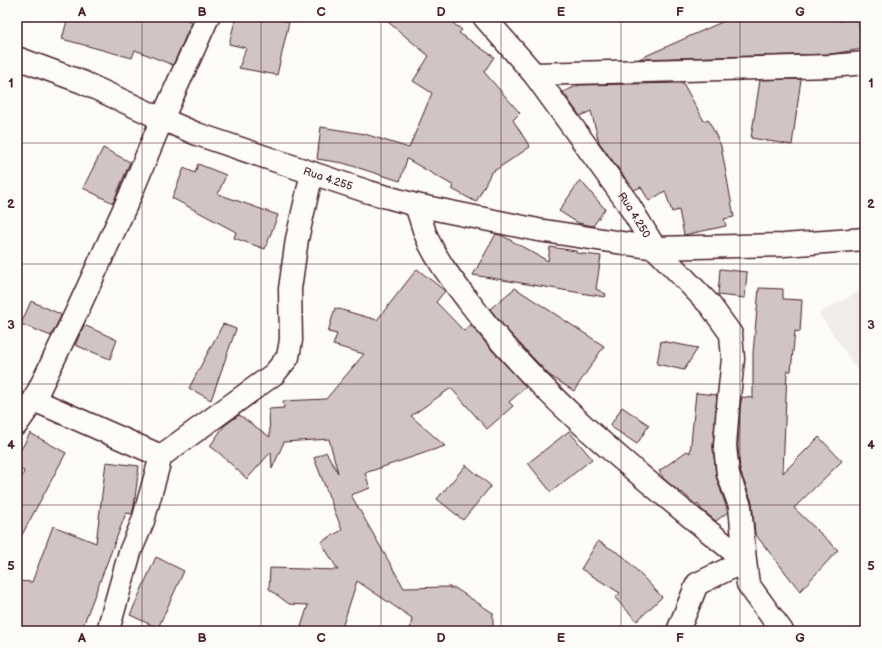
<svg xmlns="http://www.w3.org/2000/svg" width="882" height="648" font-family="'Balsamiq Sans',sans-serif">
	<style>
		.built { fill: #f0ece8 }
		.building { fill: #d0c5c4; stroke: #4a1f2b }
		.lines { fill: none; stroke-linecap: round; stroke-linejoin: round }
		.minor-casing { stroke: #4a1f2b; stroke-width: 25 }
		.minor { stroke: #fdfcf7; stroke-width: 22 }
		.grid { fill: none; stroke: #4a1f2b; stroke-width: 1; stroke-opacity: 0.55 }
		.labels { text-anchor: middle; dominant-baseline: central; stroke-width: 3.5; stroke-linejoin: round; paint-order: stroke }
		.street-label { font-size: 11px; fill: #4a1f2b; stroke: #fdfcf7 }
		.neatline { fill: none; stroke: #4a1f2b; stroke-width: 1.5 }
		.grid-label { font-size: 13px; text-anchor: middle; font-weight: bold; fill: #4a1f2b }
	</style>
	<rect width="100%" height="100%" fill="#fdfcf7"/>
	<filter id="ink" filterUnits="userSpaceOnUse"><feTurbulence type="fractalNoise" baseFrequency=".025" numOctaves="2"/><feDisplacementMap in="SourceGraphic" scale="8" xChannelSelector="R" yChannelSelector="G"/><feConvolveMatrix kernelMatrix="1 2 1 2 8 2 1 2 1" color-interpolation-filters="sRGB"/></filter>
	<g filter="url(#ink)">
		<path class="built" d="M865,288V382L819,313Z"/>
		<path class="building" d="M68,17H179L192,22L173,65L135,50L132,58L62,39Z
			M236,17H266L289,22L277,75L239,68L246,48L229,44Z
			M382,17H445L462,30L459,33L494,57L484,72L520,113L513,120L530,147L491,173L476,202L452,189L454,186L407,159L400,181L343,163L317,159L321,127L365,134L409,148L432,93L413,81L429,56Z
			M733,17H747V20L777,17H838L839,21L858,18L862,49L831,54L639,59Z
			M801,79L792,145L751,138L760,80Z
			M683,83L704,121L708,119L721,146L734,217L724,219L726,226L684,235L679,210L672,212L665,191L649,201L641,187L634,190L626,178V179L599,142L591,111L580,116L563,92L579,85Z
			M103,148L130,162L113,203L83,188Z
			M198,164L226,175L218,194L278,215L265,249L234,238L236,232L172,198L184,168L195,173Z
			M580,180L605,209L593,226L578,223L559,211Z
			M496,234L503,236L548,261L550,247L576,251V253L601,256L596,289L606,294L605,297L473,275Z
			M417,269L445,291L436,302L464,331L471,325L489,347L526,387L509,402L513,406L487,429L451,388L411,416L445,446L365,473L370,488L351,495L404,588L450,587V588H455L493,613V631H410L412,618L357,581L341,631H315L301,627L308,605L289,604L269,589L270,568L338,570L321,542L342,530L314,458L326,452L338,473L329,439L284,442L272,469L271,452L247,479L218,452L210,446L224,426L239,415L270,437L269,409L284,408L283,401L326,399L364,354L333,345L337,334L328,332L335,308L377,320Z
			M720,269L747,272L745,298L718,295Z
			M515,288L604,346L574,391L549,375L508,331L490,309Z
			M759,288L783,289V299L802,300L800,332L795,331L791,371H787L783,473L819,437L842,461L794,508L838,550L800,591L755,534L752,502L740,471L738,446L740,407L742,397L753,398V353Z
			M31,301L60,314L61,316L51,336L21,324Z
			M223,324L236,329L211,400L189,388Z
			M84,325L117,340L110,359L75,345Z
			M661,341L698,348L684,370L657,364Z
			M696,393L717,395L713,447L716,476L728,512L716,521L702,510L698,504L696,505L682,492L681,493L664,479L659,471L687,451L690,453Z
			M622,407L649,425L637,444L610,426Z
			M569,431L592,459L551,492L528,463Z
			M30,433L66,453L17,544V491L24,471L17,468V457Z
			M106,462L139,466L134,506L132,514L126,513L81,631H17V581L32,582L53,526L96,543Z
			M466,465L491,486L463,520L437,499Z
			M598,541L623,556L662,597L637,621L615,598L620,593L581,569Z
			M156,557L184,571L158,628L130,615Z"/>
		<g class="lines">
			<defs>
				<g id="minor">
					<path id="s1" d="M484,17L534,74L627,202L655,248L710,305L731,334L733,359L728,406L725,446L728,474L740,506L745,561L697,584L678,631"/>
					<path id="s2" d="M17,58L82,82L162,119L197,134L312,173L369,192L416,205L538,230L655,248L784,245L865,239"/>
					<path d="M534,74L832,66L865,63"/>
					<path d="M416,205C419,214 422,224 425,233C435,259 453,281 469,302C545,403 647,481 745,561L748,584L782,631"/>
					<path d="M34,400L161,456"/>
					<path d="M17,424L34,400L78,309L130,196L162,119L208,17"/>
					<path d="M109,631L110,623L130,552L143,521L161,456L274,374L288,357L291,340L290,289L297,239L312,173"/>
				</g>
			</defs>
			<use href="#minor" class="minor-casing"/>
			<use href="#minor" class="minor"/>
		</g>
	</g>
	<path class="grid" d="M142,17V631M261,17V631M381,17V631M501,17V631M621,17V631M740,17V631M17,143H865M17,264H865M17,384H865M17,505H865"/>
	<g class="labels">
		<g class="street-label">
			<text stroke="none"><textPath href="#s2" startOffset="334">Rua 4.255</textPath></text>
			<text stroke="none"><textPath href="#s1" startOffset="249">Rua 4.250</textPath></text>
		</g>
	</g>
	<rect width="882" height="648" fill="none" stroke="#fdfcf7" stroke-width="44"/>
	<rect x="22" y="22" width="838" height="604" class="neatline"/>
	<g class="grid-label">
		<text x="82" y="16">A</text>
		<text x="202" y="16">B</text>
		<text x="321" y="16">C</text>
		<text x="441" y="16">D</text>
		<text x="561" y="16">E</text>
		<text x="680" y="16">F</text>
		<text x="800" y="16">G</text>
		<text x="11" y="87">1</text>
		<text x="871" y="87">1</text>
		<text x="11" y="208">2</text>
		<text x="871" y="208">2</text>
		<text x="11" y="329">3</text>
		<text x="871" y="329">3</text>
		<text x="11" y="449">4</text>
		<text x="871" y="449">4</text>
		<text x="11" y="570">5</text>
		<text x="871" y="570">5</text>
		<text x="82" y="642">A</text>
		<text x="202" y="642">B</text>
		<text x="321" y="642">C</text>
		<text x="441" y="642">D</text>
		<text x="561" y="642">E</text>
		<text x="680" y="642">F</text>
		<text x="800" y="642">G</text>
	</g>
</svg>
